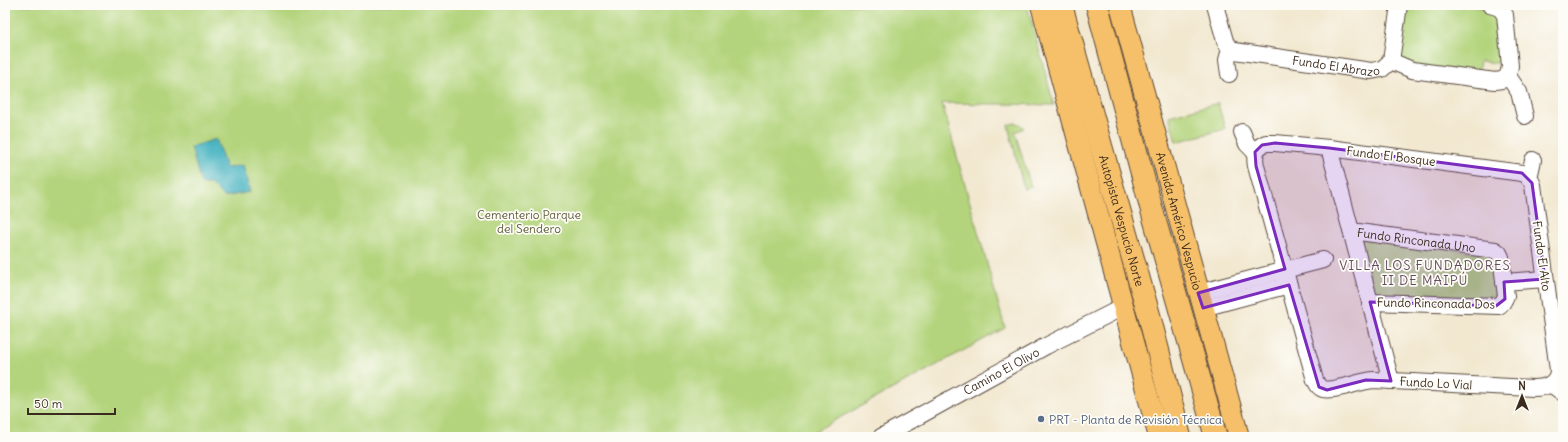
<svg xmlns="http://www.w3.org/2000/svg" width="1568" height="442" font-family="Delius,sans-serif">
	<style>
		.green { fill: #b3d47b; stroke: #777f4c }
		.water { fill: #45b2c1; stroke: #406e70 }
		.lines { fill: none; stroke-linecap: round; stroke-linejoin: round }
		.minor-casing { stroke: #564639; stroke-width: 18 }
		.major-casing { stroke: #564639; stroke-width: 22 }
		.highway-casing { stroke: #564639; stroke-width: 24 }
		.minor { stroke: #fff; stroke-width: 16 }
		.major { stroke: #f6c06b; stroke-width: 20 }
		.highway { stroke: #f6c06b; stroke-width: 22 }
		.marked { fill: #7b2cbf; fill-opacity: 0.2; stroke: #7b2cbf; stroke-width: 3; stroke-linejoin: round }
		.service-dot { fill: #5c6f8a; stroke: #fdfcf7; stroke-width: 1.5 }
		.labels { text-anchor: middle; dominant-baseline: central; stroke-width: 3.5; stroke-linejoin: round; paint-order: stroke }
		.street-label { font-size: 12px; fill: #3b2a1e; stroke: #fdfcf7 }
		.park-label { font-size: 12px; fill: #5f5d3a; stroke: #fdfcf7 }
		.service-label { font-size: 12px; fill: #4e5e75; stroke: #fdfcf7; text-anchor: start }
		.neighbourhood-label { font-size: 13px; letter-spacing: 1px; fill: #674f5f; stroke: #fdfcf7 }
	</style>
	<rect width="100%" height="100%" fill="#fdfcf7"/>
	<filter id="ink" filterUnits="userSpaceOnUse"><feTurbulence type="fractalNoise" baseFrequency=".025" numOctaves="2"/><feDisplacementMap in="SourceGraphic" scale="8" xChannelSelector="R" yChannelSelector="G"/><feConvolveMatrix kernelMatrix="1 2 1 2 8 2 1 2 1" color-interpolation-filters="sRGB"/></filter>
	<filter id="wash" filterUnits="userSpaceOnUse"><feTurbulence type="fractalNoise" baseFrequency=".012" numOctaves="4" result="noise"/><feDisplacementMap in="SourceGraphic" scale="16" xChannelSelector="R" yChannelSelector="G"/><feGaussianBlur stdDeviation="0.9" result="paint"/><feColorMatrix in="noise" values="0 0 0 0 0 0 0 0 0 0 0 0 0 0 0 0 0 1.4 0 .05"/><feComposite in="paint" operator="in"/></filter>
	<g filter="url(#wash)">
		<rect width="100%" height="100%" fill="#f2e8d0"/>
		<path class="green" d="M5,5H1027L1054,105L942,103L1005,328L804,437H5Z
			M1406,5H1464L1497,10L1502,64L1480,61L1478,73L1411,65L1399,56Z
			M1218,103L1225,129L1176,142L1169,116Z
			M1015,123L1020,124L1024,128L1015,132L1031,187L1024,189L1008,125Z
			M1358,238L1493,254L1502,291L1495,301L1375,294Z"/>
		<path class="water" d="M216,139L226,168L243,165L250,192L224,197L211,184H201L191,147Z"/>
	</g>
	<g filter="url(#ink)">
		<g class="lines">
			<defs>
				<g id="minor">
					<path id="s1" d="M1215,5L1225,41L1228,46L1235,51L1371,71L1382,69L1391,61L1399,5"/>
					<path d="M1490,5L1500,8L1505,15L1510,66L1508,76"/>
					<path d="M1391,61L1412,70L1495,81L1502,80L1508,76"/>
					<path d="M1229,74L1227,60L1230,49"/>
					<path d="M1508,76L1519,92L1525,116"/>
					<path d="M1242,132L1247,144L1255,152"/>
					<path d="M1266,143H1275L1329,148L1522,173C1528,175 1531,179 1533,185L1558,370C1558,384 1546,388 1533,388L1373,380C1360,381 1333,392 1323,389C1319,388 1317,384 1315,380L1256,166C1254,155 1255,147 1266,143Z"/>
					<path d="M1329,148L1391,381"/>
					<path d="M1529,178L1533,160"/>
					<path id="s2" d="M1351,231L1495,250L1499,253L1501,257L1506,296L1503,302L1499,306L1370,302"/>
					<path d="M1504,282L1545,279"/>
					<path d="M1198,293L1323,260"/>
					<path d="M1203,308L1289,285"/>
					<path d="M1551,384L1563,393"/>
					<path id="s3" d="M881,437L1046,346L1123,307"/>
				</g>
				<g id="major">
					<path d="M1041,5L1159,437"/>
					<path id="s4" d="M1120,5L1239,437"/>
				</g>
				<g id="highway">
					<path id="s5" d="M1061,5L1149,315L1180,437"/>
					<path d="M1097,5L1151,207L1216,437"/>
				</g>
			</defs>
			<use href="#minor" class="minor-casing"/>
			<use href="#major" class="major-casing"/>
			<use href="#highway" class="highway-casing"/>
			<use href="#minor" class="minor"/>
			<use href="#major" class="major"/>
			<use href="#highway" class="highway"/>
		</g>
	</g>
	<path class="marked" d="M1275,143L1329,148L1522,173L1532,183L1545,279L1504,282L1505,299L1496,306L1370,302L1391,381L1366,380L1327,390L1319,387L1289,285L1203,308L1198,293L1285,269L1256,166L1255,152L1262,145Z"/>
	<circle class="service-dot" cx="1041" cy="419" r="4"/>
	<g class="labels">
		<g class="street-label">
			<text stroke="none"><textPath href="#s1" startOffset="154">Fundo El Abrazo</textPath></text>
			<text transform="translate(1391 156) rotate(7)">Fundo El Bosque</text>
			<text stroke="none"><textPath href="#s5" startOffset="224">Autopista Vespucio Norte</textPath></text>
			<text stroke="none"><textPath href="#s4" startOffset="224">Avenida Américo Vespucio</textPath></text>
			<text stroke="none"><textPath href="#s2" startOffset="66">Fundo Rinconada Uno</textPath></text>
			<text transform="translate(1542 256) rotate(82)">Fundo El Alto</text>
			<text transform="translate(1436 303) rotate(1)">Fundo Rinconada Dos</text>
			<text stroke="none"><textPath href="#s3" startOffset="137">Camino El Olivo</textPath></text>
			<text transform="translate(1436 383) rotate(3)">Fundo Lo Vial</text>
		</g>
		<g class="park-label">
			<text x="529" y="214">Cementerio Parque<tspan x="529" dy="14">del Sendero</tspan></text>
		</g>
		<g class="service-label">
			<text x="1049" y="419">PRT - Planta de Revisión Técnica</text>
		</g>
		<g class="neighbourhood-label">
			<text x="1425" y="265">VILLA LOS FUNDADORES<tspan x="1425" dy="15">II DE MAIPÚ</tspan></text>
		</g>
	</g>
	<rect width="1568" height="442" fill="none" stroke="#fdfcf7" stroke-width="20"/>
	<g transform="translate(1522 396)" stroke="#fdfcf7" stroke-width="3" paint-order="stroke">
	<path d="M0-3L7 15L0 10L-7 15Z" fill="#3b2a1e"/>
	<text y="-6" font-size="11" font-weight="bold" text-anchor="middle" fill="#3b2a1e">N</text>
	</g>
	<path d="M28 408v6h87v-6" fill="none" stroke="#3b2a1e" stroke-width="2"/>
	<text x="34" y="408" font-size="12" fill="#3b2a1e" stroke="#fdfcf7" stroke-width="3" paint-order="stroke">50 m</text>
</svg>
